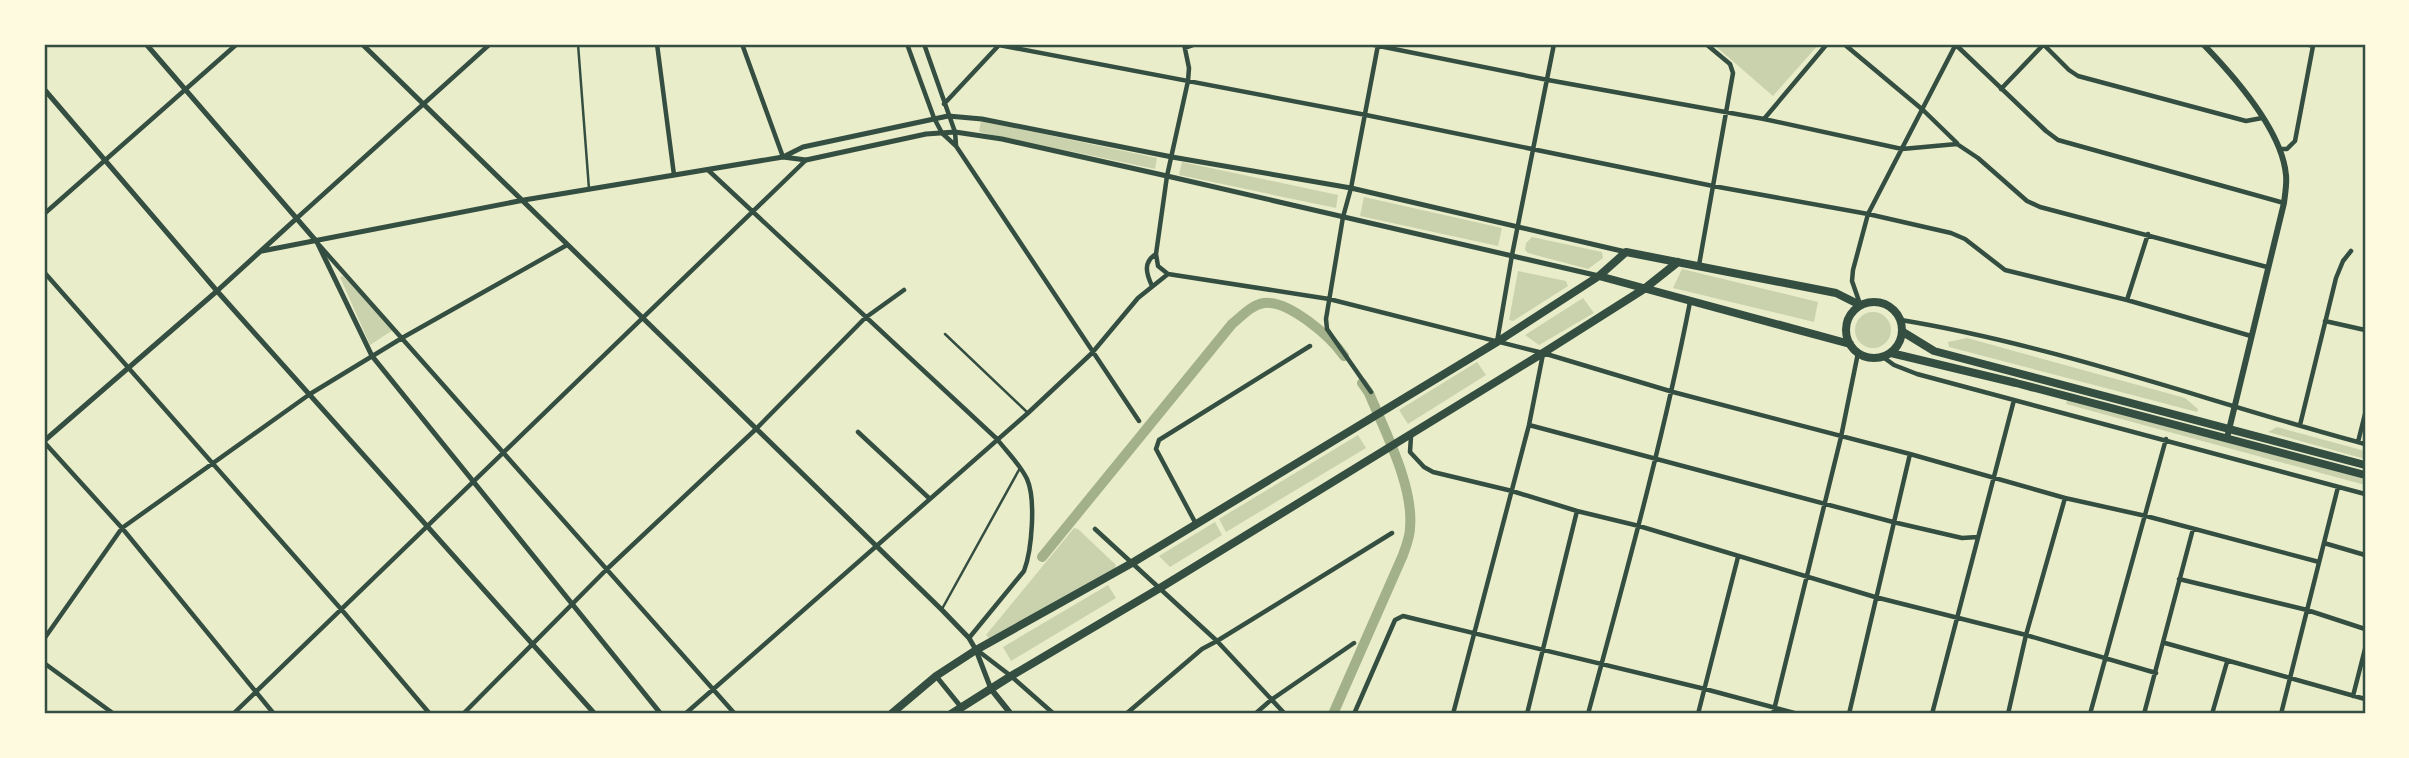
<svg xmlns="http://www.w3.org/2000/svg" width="2409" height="758" font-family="'Fira Sans Condensed',sans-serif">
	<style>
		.green { fill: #cad2ad }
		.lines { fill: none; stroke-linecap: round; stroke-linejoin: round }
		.canal { stroke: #a3b18a; stroke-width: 10 }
		.service { stroke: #344e41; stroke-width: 2.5 }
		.minor { stroke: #344e41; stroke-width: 4.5 }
		.tertiary { stroke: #344e41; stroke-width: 5 }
		.secondary { stroke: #344e41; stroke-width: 6 }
		.trunk { stroke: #344e41; stroke-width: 8 }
		.neatline { fill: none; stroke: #344e41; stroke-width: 2.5 }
	</style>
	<rect width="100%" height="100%" fill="#e9edc9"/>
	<path class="green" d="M1713,44H1819L1773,96Z
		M981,121L1157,158L1155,169L979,132Z
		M1182,162L1338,195L1336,208L1179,175Z
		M1364,197L1502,228L1498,246L1360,216Z
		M1532,237L1602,252L1603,258L1588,269L1528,253L1525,250L1526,243Z
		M1682,269L1818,302L1814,322L1673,288Z
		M1518,271L1566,281L1568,286L1513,321L1509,320Z
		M343,276L393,330L370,345L340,277Z
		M1583,298L1594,313L1539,345L1525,335Z
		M1855 330a18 18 0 1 1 36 0a18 18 0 1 1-36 0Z
		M1967,338L2185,398L2198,409L2197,412L1949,347L1948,342Z
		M1477,362L1486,375L1408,424L1399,410Z
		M2067,400L2365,479V485L2066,404Z
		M2277,427L2365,451V459L2268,432Z
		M1358,435L1366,448L1226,532L1219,519Z
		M1215,522L1222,535L1170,567L1159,556Z
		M1074,528L1078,529L1116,565L1115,568L989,638L986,635Z
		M1108,585L1116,598L1011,661L1003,647Z"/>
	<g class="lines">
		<path class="canal" d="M1042,557L1232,324C1242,316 1251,305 1264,303C1289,300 1331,337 1344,356
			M1333,714L1403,555C1406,546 1410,537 1410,528C1414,486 1385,432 1369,393L1362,383"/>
		<path class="service" d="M578,44L589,189
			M945,334L1028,413
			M942,609L1020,468"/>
		<path class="minor" d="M657,44L674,175
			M742,44L783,157
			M907,44L934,118L942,133L956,146L1139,421
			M924,44L955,132L956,145
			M1369,44L1548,80L1764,119L1902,149L1957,144L1978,158L2027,201L2040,207L2267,267
			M1844,44L1923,110L1957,143
			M1955,44L2046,131L2058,140L2284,203
			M2043,44L2069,70L2078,76L2246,121L2262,118
			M999,45L1366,115L1713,186L1868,214L1951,233L1965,239L2005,270L2127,300L2251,336
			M1185,48L1196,44
			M2001,89L2044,44
			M944,104L1000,44
			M1764,119L1827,44
			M2280,149H2287L2295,141L2313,46L2306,44
			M708,170L997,439C1007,452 1020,464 1027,479C1036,499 1032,550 1024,571L969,638
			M44,214L237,44
			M297,218L490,44
			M320,246L735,714
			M1699,265L1733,73L1730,64L1706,44
			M44,272L341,609L430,714
			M1168,274L1158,266L1156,254L1167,176L1188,81L1189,68L1184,44
			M1152,286C1146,273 1143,262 1156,254
			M2127,300L2148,234
			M1860,304L1852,281L1853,270L1868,214L1956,44
			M1901,320C2059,346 2211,403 2365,444
			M2325,321L2365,330
			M1497,342L1512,255L1554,44
			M1883,357L1894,365L1917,374L2365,494
			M1371,392L1327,329L1326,319L1343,217L1351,188L1378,45
			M1529,425L1893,522L1962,538L1978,537
			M2300,425L2336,278L2343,261L2351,251
			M858,432L930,499
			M1411,436L1410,452L1424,467L1433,472L1512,491L1577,511L1639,526L1875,597L2026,635L2156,673
			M44,442L122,528L274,714
			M2358,442L2365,414
			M1196,524L1156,449L1159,440L1310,346
			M1095,529L1217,641L1285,714
			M2324,543L2365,555
			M2179,579L2307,610L2365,629
			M44,639L122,528L310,394L402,338L567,245
			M2165,643L2365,699
			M977,650L1011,676L1054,714
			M44,663L114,714
			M2353,696L2365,649
			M233,714L806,160
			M463,714L607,569L756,429L865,318L904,290
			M685,714L1028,413L1092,353L1138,298L1168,274L1329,299L1543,353L1673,392L1910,454L2065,498L2146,516L2319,562
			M1126,714L1202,649L1217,641L1392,533
			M1255,714L1271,700L1354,643
			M1354,714L1395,620L1403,616L1705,689L1798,714
			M1453,714L1529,425L1543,354
			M1527,714L1577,511
			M1588,714C1625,577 1663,441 1690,302
			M1698,714L1738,557
			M1773,714L1841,437L1858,353
			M1849,714L1910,454
			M1932,714L2014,400
			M2008,714L2026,635L2065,498
			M2090,714L2166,439
			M2144,714L2193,529
			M2212,714L2227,662
			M2281,714L2338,487"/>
		<path class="tertiary" d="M146,44L317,242L372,356L661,714
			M362,44L942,610L969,638L976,650L991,689
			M44,89L217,291L595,714
			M783,157L806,160L926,134L955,132L1002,139L1167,176L1599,276
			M262,251L524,200L783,157L803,147L948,116L982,119L1172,157L1351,188L1626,252
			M44,441L217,291L297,218
			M936,676L961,707"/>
		<path class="secondary" d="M2203,44C2233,75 2282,130 2286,175C2287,184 2285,194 2284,203L2227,438
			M991,689L1011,714"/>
		<path class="trunk" d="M1599,276L1850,344
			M1846 330a28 28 0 1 1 56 0a28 28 0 1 1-56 0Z
			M1903,332L1934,351L2365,465
			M1891,353L2016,383L2365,475
			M891,714L936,676L976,650L1132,563L1497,342L1599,276L1626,252L1836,293L1860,305
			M951,714L1011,676L1160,588L1543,353L1644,289L1678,262"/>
	</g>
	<rect width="2409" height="758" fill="none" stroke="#fefae0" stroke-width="91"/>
	<rect x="46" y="46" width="2318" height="666" class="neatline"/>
</svg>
